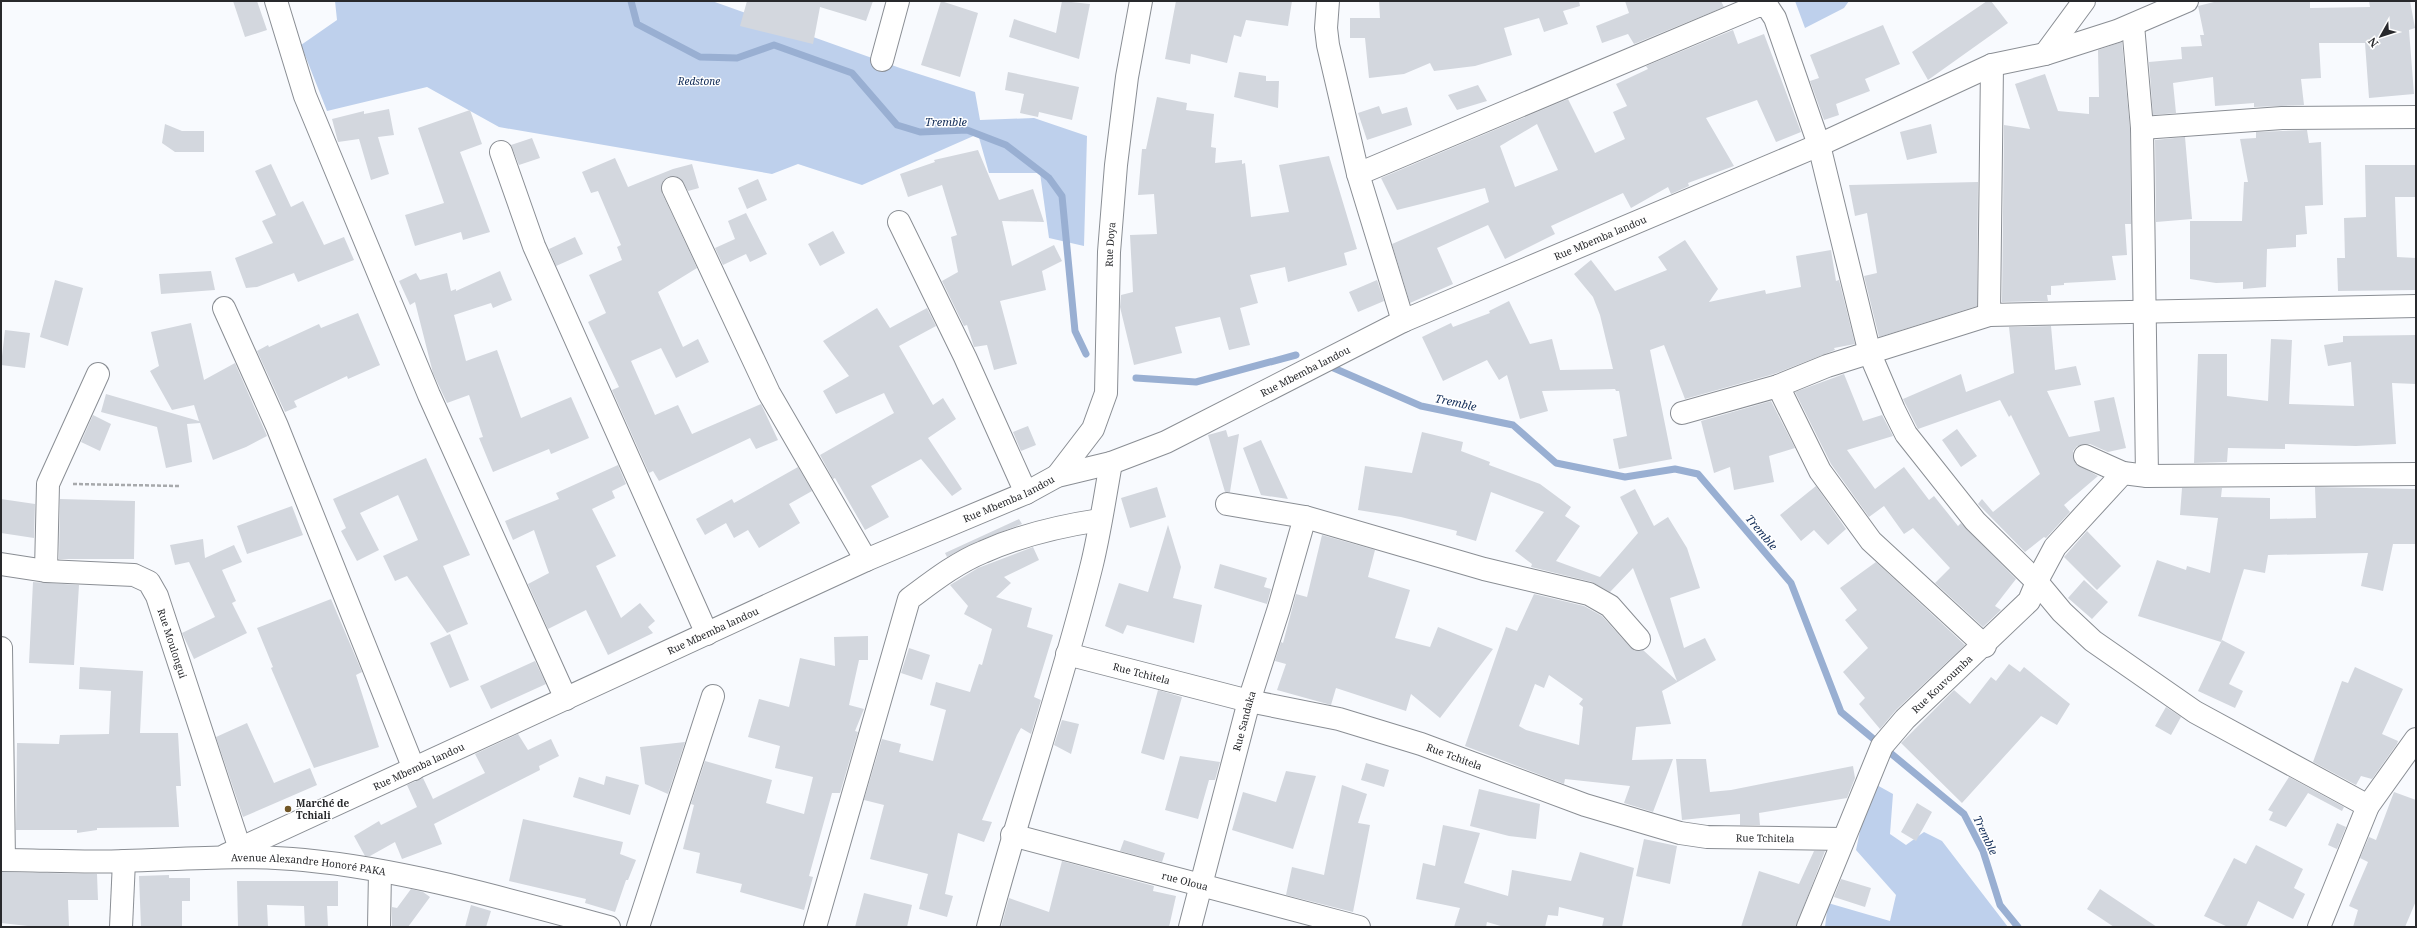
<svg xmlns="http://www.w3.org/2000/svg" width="2417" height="928" font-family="'Noto Serif',serif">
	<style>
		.green { fill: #bed0ec }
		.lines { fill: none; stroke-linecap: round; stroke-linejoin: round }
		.stream { stroke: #99afd2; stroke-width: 7 }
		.building { fill: #d3d7de; fill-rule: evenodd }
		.street-casing { stroke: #8a8e94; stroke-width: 24 }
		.path { stroke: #a7a9ac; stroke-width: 2.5; stroke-dasharray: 4 2; stroke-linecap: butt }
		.street { stroke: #fff; stroke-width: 22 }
		.poi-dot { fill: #705627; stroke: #fff; stroke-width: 1.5 }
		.labels { text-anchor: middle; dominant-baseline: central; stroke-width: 3; stroke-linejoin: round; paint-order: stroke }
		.park-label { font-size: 10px; font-style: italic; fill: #0e2955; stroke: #fff }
		.street-label { font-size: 10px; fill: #28292c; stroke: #fff }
		.poi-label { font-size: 10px; font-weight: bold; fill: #28292c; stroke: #fff; text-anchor: start }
		.water-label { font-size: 11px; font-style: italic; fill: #0f2a56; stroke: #fff }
	</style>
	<rect width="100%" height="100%" fill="#f8fafe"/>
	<path class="green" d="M335,1H712L900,68L975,92L980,120L1034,118L1087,136L1084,246L1049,238L1040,173H989L978,134L862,185L798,164L772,174L499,127L427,87L327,111L301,45L337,20Z
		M1795,1H1849L1844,8L1805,28Z
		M1875,784L1893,794L1890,834L1906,845L1924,832L1942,841L2008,927H1825L1828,903L1890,921L1896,895L1856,850L1866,803Z"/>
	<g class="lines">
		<path class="stream" d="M631,1L637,24L700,57L737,58L774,45L852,73L897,125L920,132L967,130L1006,145L1049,178L1062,196L1075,331L1086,354
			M1329,366L1421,406L1513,425L1556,463L1625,477L1675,469L1698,474L1791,583L1841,712L1964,814L1983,851L2000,905L2018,927
			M1136,378L1196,382L1296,355"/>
	</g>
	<path class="building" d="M233,1H257L267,30L245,37Z
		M747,1H873L866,21L820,7L813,44L740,26Z
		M941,1L978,13L960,77L921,65Z
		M1062,1L1090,4L1079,59L1009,37L1014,19L1056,33Z
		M1176,1H1292L1288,26L1246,20L1241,37L1234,35L1227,63L1191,54L1190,64L1165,59Z
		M1379,1H1579L1580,6L1563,11L1568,24L1544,32L1539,18L1504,28L1512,55L1475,66L1434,71L1430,63L1404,74L1369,78L1365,38H1350V18H1380Z
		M1625,1H1721L1724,7L1634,44L1628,34L1602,43L1596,26L1629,13Z
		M1987,1H1991L2008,23L1928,80L1912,52Z
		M2218,1H2310V8L2370,7L2369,1H2410L2415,28L2409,30L2414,94L2369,98L2365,43H2319L2321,78L2301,79L2304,105L2254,107V103L2215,106L2213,77L2173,83L2176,113L2153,115L2149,62L2182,59L2181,47L2202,46L2200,35H2204L2198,6Z
		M1883,25L1900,64L1865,79L1870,91L1836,104L1839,115L1824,120L1810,81L1819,78L1810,55Z
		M1733,30L1738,44L1764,34L1801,132L1776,142L1757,100L1706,118L1734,166L1688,183L1689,186L1671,194L1668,187L1631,208L1623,193L1551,226L1555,234L1505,259L1488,225L1437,248L1453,284L1410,303L1392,244L1489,202L1485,188L1397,210L1381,178L1568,99L1595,153L1625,139L1613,112L1627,106L1616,84L1648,69L1646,66ZM1537,124L1558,170L1515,187L1500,146Z
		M2122,42L2130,129L2131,224H2125L2127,255L2112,256L2116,280L2064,283V285L2051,286V295H2047L2048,301L2002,302L2004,125L2030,129L2015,84L2045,74L2058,111L2089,114V97H2099L2098,50Z
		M1008,72L1079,87L1072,120L1039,112L1038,117L1020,113L1024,94L1005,90Z
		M1239,72L1266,76V81H1279L1278,108L1234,97Z
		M1478,85L1487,101L1457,110L1448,95Z
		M1157,97L1187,103L1186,110L1214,114L1211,147L1216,148L1215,163L1242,160V164L1245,163L1251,217L1289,212L1279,165L1329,156L1357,249L1344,253L1347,265L1288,282L1285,267L1250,275L1258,303L1240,308L1250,345L1229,350L1220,317L1175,327L1182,353L1134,365L1120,307L1121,295L1133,292L1130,235L1157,234L1154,194L1138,195L1142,149H1146Z
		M1379,106L1382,114L1407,107L1412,125L1367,140L1358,113Z
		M389,109L394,135L378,137L389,174L371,180L359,139L338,142L332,119L364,111V114Z
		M470,110L482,144L460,152L490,232L463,240L461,232L415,246L405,215L444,203L418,128Z
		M165,124L182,131H204V152H175L162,143Z
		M1931,124L1937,153L1907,160L1900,132Z
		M2307,130L2309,143L2321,142L2323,205L2305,206L2307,234L2296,235V247L2267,249L2266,287L2243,289V282L2216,283L2190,279V221H2242L2244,182H2248L2240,139L2256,138V132Z
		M2185,137L2192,219L2156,222L2155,140Z
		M532,138L540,158L519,165L511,145Z
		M978,150L999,200L1033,189L1044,222L1002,221L1012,266L1054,245L1062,261L1042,271L1046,290L1000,301L1017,364L994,370L987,345L974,347L967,325L964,326L942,281L958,272L951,237L957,235L942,185L908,197L900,174L935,162L934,160Z
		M615,158L628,187L673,169L692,164L699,188L688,191L680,178L674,176L668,177L663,181L662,193L697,268L658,292L683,347L698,339L709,362L676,378L661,348L631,361L655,415L678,405L692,434L761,404L778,440L756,449L750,438L659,481L653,471L649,473L612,390L619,387L588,322L606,313L589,275L622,260L617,247L621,245L598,191L591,193L582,172Z
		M271,164L291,207L303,201L324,245L344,237L354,260L298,282L294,273L257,287L246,288L235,258L273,243L262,221L276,215L255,171Z
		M2365,165H2416V197H2395L2397,257L2416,258V290L2338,291L2337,258H2345L2344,218L2366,217Z
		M758,179L767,200L747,209L738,188Z
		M1978,182L1977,306L1879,337L1864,276L1877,273L1867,213L1855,216L1849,185Z
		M746,213L767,254L750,262L746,254L723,265L715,248L735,239L728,221Z
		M833,231L845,253L820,266L808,244Z
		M575,237L583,254L556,266L549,249Z
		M1685,240L1718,289L1709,302L1765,290L1766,294L1801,287L1796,256L1831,250L1836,281L1839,280L1855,344L1834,348L1835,350L1774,374L1685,399L1664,345L1650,350L1672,459L1619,469L1613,439L1627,436L1619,391H1616L1615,389L1542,391L1548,411L1520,419L1507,375L1499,380L1487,360L1443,381L1422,337L1451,323L1453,327L1490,313L1489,311L1509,301L1530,344L1552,339L1560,370L1613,369L1600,315L1593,297L1574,274L1591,260L1615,291L1667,270L1658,257Z
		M211,271L215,290L161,294L159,274Z
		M500,271L512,300L493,308L491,303L454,315L466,361L497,350L521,418L571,397L589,438L551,454L549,449L493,472L479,438L483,437L469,395L447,403L433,373L415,302L410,305L399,281L416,273L420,280L447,273L451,291L456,289V291Z
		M55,280L83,288L68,346L40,337Z
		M1377,280L1384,301L1358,312L1349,292Z
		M877,308L890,328L927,308L936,326L899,346L933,405L943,398L956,419L928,438L962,489L952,496L921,459L871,486L889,517L865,530L835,478L833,479L820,455L894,413L884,393L836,414L823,391L849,376L823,341Z
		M358,313L380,365L348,379L347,376L294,401L297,407L285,412L257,351L268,345L269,347L319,324L321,328Z
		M191,323L204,380L235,363L267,436L246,447L213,460L200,423L187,424L192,462L166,468L157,427L101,412L106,394L199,421L194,405L172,410L150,371L159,366L151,332Z
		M2051,326L2055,370L2076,366L2081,385L2047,391L2069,437L2100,431L2094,401L2114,397L2126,448L2108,452L2090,444L2077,446L2073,451L2075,463L2098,476L2064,505L2070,512L2046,538L2044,537L2025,552L1978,504L1982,499L1993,512L2040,474L2011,415L2009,417L2000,400L1918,429L1903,399L1961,374L1966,392L2014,373L2009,327Z
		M5,330L30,333L25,368L1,365Z
		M2416,335V384L2392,383L2396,444L2356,446L2285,444V449L2228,448L2227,462L2194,463L2198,354H2227V396L2268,401L2271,339L2292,340L2289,404L2354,406L2351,362L2328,366L2324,345L2343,342V336Z
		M1844,374L1863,421L1882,415L1893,436L1847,450L1875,489L1904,467L1929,500L1934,496L1958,526L1961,523L2016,579L1995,606L2001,610L1983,627L1935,583L1950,568L1913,528L1904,534L1884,506L1869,517L1831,464L1795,392Z
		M1771,401L1795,448L1769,456L1774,482L1734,490L1730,467L1714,473L1701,421Z
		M93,415L111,424L100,451L81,442Z
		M1028,426L1036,445L1021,451L1013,432Z
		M1957,429L1977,456L1961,467L1942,440Z
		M1226,430L1228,437L1239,434L1230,492H1225L1208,435Z
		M1422,432L1463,442L1461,451L1490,462L1489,465L1540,484L1571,507L1565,516L1580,526L1556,561L1600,577L1638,533L1620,497L1635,489L1654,526L1668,517L1687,548L1700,588L1670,598L1684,648L1705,638L1716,660L1662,691L1671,724L1636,727L1632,760L1673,759L1653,812L1624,803L1630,786L1565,779L1564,784L1465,746L1506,627L1517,631L1534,594L1584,606L1602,616L1630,647L1635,651L1643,650L1677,681L1633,568L1610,592L1592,582L1531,567L1532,564L1515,551L1544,512L1491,492L1476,541L1456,535L1457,531L1401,517L1358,510L1365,466L1412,473ZM1549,675L1583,699L1579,704L1583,707L1579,745L1526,730L1519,726L1535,684L1544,688Z
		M1261,440L1288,499L1261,495L1243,448Z
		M426,458L470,555L443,566L468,624L447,633L407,576L395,581L383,556L418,540L398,495L360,513L379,550L357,561L341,531L346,528L333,499Z
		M618,465L626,484L612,491L615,498L592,509L616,556L596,566L621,618L640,603L655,621L648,627L653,633L608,655L586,610L548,629L528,584L549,573L534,530L513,540L505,521L559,499L556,493Z
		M798,467L812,491L789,504L800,523L759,548L748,530L734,538L726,523L705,535L696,519L732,499L734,503Z
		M1816,486L1846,529L1828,545L1814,530L1801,541L1780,515Z
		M1157,487L1166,517L1130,528L1121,498Z
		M2315,487L2415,489V544H2393L2383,591L2361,586L2368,553L2268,555L2265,573L2244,569L2221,642L2138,616L2157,560L2186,570L2187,566L2210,573L2218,518L2180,515L2182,488H2222L2221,497L2270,498V519L2316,518Z
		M1,499L35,504L34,538L1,533Z
		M60,499L135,501L134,559H59Z
		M292,506L303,535L247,554L237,526Z
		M1019,519L1022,524L978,541L947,557L945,553Z
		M1168,525L1181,567L1173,598L1202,605L1194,643L1127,625L1123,634L1105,626L1119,583L1148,592Z
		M2087,531L2121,566L2097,590L2064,557Z
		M1322,535L1375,550L1368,577L1410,590L1395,638L1430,647L1438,627L1493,649L1440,718L1411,694L1406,711L1336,688L1331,705L1277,690L1286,664L1275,661L1281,642L1283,643L1296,594L1307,597Z
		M203,539L205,558L234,545L242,562L222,570L236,601L232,603L247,633L194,659L182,633L215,617L189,562L175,565L170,545Z
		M1033,547L1039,560L1004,577L1011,583L996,597L1032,608L1027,627L1053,635L1034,697L1041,700L1031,734L1021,728L1017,735L982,820L992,822L984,842L958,833L945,894L953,896L947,917L919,909L928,874L870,859L884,805L864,800L882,739L901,744L899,752L933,761L946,710L930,705L936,682L970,692L979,664L982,665L992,629L964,614L968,606L950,585L978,568Z
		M1876,562L1965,645L1896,710L1880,729L1859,704L1865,698L1843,672L1868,648L1845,620L1857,610L1840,588Z
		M1220,564L1267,578L1264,587L1271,589L1267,604L1214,588Z
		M2084,580L2108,602L2092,619L2068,598Z
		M33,582L79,585L74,665L29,663Z
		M331,599L362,672L356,675L379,747L314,768L271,668L273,667L257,628Z
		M450,634L469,680L450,688L430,643Z
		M868,636V660H859L849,705L864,709L855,731L858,732L840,793H832L809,876L813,877L804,910L740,892L742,884L696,873L700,853L683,849L694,805L691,804L705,761L772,780L766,803L804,814L813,777L775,768L780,746L748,737L759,699L789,707L800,658L835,666L834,637Z
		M2222,640L2245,652L2229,684L2243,691L2235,708L2198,691Z
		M909,648L930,655L922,680L901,673Z
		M535,661L546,684L491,709L480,686Z
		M2009,664L2020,672L2024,667L2070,704L2057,725L2041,716L1962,803L1901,743L1954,690L1970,704L1991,677L1996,681Z
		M80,667L143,671L140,733H178L181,786H176L179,827L97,828V830L77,833V830H16L17,743L59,744L60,735L109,734L111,691L79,689Z
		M2355,667L2403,689L2382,734L2398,741L2397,744L2372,779L2361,776L2356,785L2313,762L2342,681L2348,683Z
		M1158,690L1182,697L1164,760L1141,753Z
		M2166,707L2181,717L2171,735L2155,726Z
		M1062,720L1079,724L1071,754L1054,745Z
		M247,723L274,783L310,768L317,785L243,817L216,737Z
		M518,734L528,750L551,739L559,756L539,766L540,770L434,824L442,844L402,859L395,842L370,856H365L354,836L379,821L381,825L417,807L407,785L423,778L433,799L485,773L475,754Z
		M685,742L668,794L645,784L640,747Z
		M1180,756L1220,762L1215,780H1209L1198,819L1165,810Z
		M1676,759H1706L1710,792L1731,790L1853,766L1855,778L1847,798L1759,813L1760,825H1740V814L1682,820Z
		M1366,763L1389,770L1384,787L1361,780Z
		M1286,771L1316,776L1293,849L1232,830L1243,792L1276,802Z
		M606,776L639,785L630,815L573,797L579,777L604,785Z
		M2289,777L2344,807L2342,811L2308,793L2286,827L2269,820L2273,812L2268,810Z
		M1342,785L1367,794L1358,823L1370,825L1353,912L1286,895L1292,867L1324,875Z
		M1479,789L1540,804L1536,839L1509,836L1470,826Z
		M2394,792L2416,800V901L2405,927H2353L2358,910L2349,906L2368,862L2360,858L2369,837L2376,840Z
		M1917,803L1932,812L1916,841L1901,832Z
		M523,819L623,842L620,854L636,860L628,880H626L615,912L585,903L586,899L509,881Z
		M2337,823L2346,827L2337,849L2328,845Z
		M1443,825L1480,833L1464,883L1508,896L1512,870L1571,881L1580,852L1634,868L1622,927H1602L1604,918L1559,907L1558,916L1548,915L1545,927H1504L1487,922L1486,927H1454L1460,908L1416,899L1423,863L1435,866Z
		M1644,839L1677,846L1670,884L1636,876Z
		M1124,840L1165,853L1162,862L1120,851Z
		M2256,845L2303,869L2294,888L2305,894L2293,919L2258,901L2246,927H2228L2204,916L2234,858L2246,864Z
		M1814,851H1825L1796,927H1741L1759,871L1799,884Z
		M1062,861L1154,886L1153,891L1176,896L1169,927H1001L1009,898L1049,912Z
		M1,872L97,874L98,900H68L69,927H37L1,923Z
		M169,875V878H190V901H182V927H141L139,876Z
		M1841,879L1871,888L1865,907L1834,897Z
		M237,881H338V906H327L328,927H305L304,906L267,905L268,927H238Z
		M411,889L423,892L430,897L408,927H392V907L397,908Z
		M2100,889L2157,927H2114L2087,909Z
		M864,893L912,905L907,927H855Z
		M471,905L491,911L486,927H465Z"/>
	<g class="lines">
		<defs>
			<g id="street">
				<path d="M276,1L305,96L429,395L566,699"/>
				<path d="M1328,1L1326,28L1328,45L1358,174L1403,321"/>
				<path d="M2133,25L2142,128L2147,476"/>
				<path d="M2045,54L2084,1"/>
				<path d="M882,60L898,1"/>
				<path d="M2142,128L2282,118L2416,117"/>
				<path d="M501,152L534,246L707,634"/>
				<path d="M1358,174L1757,6H1767L1775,18L1819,145L1870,354L1894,410L1906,434L1975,521L2037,582L2062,612L2093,641L2195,712L2368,806"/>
				<path d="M673,188L769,393L866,560"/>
				<path d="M899,222L965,357L1026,493"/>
				<path d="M224,308L277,426L414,769"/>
				<path d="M1989,315L1992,65"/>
				<path d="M1778,386L1820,471L1871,541L1985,646"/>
				<path d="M1682,413L1778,386L1827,366L1989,315L2416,306"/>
				<path d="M2085,456L2123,473L2147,476L2416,474"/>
				<path id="s1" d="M1057,476L1093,429L1106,393L1109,252L1116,165L1127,77L1141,1"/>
				<path d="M1227,504L1305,517L1484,569L1589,594L1610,606L1639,639"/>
				<path id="s2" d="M1,564L46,571L134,575L149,582L157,596L240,849"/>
				<path d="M46,571L48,484L98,374"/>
				<path d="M1,648L4,860"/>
				<path id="s3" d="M1067,654L1249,701L1339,719L1421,744L1585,805L1680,833L1707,837L1843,839"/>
				<path id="s4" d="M1012,835L1359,927"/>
				<path id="s5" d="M226,855L866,560L1026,493L1057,476L1111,463L1166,442L1403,321L1819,145L1992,65L2045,54L2117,31L2187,1"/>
				<path id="s6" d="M1,860C42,860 84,863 125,861C186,859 243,854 304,860C408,870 509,900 609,927"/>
				<path d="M121,927L124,861"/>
				<path d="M379,927L380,871"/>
				<path d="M638,927L713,696"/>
				<path d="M815,927L909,599C932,582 956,563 983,552C1021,535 1060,526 1100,520"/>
				<path d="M988,927C1020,805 1062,686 1092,564C1100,531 1105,496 1111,463"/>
				<path id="s7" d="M1190,927L1249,701L1279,608L1305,517"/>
				<path id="s8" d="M1808,927L1882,746L1905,719L2029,601L2040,575L2055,547L2123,473"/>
				<path d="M2319,927L2368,806L2416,739"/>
			</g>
		</defs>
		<use href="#street" class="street-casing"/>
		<path class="path" d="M73,484L179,486"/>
		<use href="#street" class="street"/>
	</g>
	<circle class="poi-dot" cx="288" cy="809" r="4"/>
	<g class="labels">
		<g class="park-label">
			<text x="699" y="81">Redstone</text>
		</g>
		<g class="street-label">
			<text stroke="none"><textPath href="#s5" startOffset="1508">Rue Mbemba landou</textPath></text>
			<text stroke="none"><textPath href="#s1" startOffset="246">Rue Doya</textPath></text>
			<text stroke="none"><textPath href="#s5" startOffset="1184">Rue Mbemba landou</textPath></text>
			<text stroke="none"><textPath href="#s5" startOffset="860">Rue Mbemba landou</textPath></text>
			<text stroke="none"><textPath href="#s5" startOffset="536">Rue Mbemba landou</textPath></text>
			<text stroke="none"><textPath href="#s2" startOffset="216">Rue Moulongui</textPath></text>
			<text stroke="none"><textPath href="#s3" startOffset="77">Rue Tchitela</textPath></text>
			<text stroke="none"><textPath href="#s8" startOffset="282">Rue Kouvoumba</textPath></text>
			<text stroke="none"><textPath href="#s7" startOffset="213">Rue Sandaka</textPath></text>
			<text stroke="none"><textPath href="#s3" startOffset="401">Rue Tchitela</textPath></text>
			<text stroke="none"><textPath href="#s5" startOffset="212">Rue Mbemba landou</textPath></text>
			<text stroke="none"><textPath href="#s3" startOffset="725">Rue Tchitela</textPath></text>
			<text stroke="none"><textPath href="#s6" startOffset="308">Avenue Alexandre Honoré PAKA</textPath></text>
			<text stroke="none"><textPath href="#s4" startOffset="179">rue Oloua</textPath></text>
		</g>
		<g class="poi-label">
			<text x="296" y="803">Marché de<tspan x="296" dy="12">Tchiali</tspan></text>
		</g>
		<g class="water-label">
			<text x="946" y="121">Tremble</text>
			<text transform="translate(1456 402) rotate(12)">Tremble</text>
			<text transform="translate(1762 532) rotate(50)">Tremble</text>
			<text transform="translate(1986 835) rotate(65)">Tremble</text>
		</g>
	</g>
	<rect width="2417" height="928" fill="none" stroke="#28292c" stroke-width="4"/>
	<g transform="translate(2381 36) rotate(231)" stroke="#ffffff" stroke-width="3" paint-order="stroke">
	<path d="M0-3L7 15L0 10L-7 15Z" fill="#28292c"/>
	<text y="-6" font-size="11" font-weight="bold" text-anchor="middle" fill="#28292c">N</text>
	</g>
</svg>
